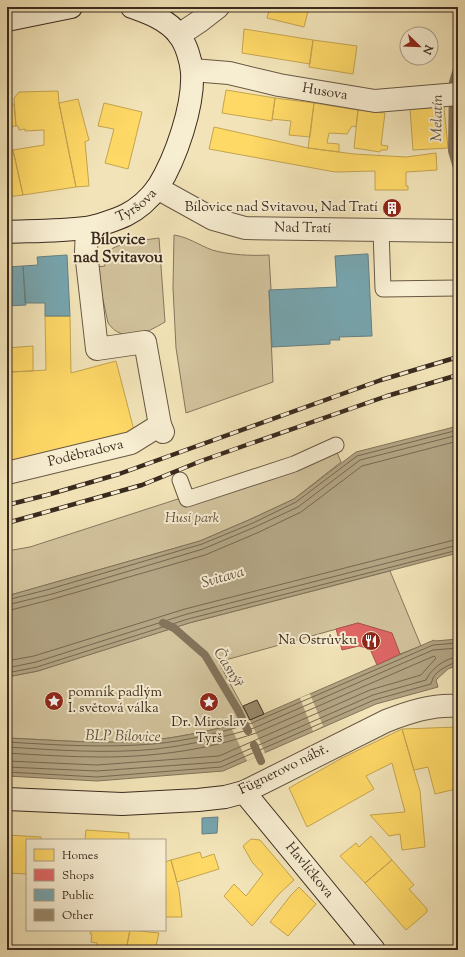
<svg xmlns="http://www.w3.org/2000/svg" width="465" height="957" font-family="'Sorts Mill Goudy',serif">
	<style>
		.green { fill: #d3c49e; stroke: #86775e }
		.water { fill: #b3a584; stroke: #83745b }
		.pier { fill: #f2e4b8 }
		.homes { fill: #ffd966; stroke: #c4a450 }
		.shops { fill: #e06666; stroke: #ae5450 }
		.public { fill: #76a5af; stroke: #648084 }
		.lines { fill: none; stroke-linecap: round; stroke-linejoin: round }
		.shore { stroke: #766851; stroke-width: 1 }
		.stream { stroke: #83745b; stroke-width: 8 }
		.building { fill: #9a8b6e; stroke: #3a2a1e }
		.service-casing { stroke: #685844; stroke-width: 17 }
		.minor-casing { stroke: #685844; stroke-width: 24 }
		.tertiary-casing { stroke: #685844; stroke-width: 24 }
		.secondary-casing { stroke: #3a2a1e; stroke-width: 24 }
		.service { stroke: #f7edd1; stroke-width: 15 }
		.minor { stroke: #f7edd1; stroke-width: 22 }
		.tertiary { stroke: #f7edd1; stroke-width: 22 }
		.secondary { stroke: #f7edd1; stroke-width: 22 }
		.rail-casing { stroke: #3a2a1e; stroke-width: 4.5 }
		.rail { stroke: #f7edd1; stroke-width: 3; stroke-dasharray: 9; stroke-linecap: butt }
		.labels { text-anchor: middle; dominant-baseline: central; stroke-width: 4; stroke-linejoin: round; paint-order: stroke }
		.street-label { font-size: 14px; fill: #3a2a1e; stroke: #f7edd1 }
		.poi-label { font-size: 14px; fill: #3a2a1e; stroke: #f7edd1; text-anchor: end }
		.park-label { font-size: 14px; font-style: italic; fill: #60503e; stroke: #f7edd1 }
		.water-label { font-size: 15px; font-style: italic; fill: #5e4f3d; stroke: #f7edd1 }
		.quarter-label { font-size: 16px; font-weight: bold; fill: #3a2a1e; stroke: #f7edd1 }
	</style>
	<rect width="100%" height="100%" fill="#f2e4b8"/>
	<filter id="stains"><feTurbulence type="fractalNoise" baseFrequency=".005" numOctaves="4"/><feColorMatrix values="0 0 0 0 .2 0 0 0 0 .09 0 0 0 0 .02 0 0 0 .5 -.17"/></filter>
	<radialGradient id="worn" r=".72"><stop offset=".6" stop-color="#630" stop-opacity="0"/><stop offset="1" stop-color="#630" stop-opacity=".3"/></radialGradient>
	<path class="green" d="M174,235C188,237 199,245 212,250C230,255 251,256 269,255L271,290L269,291L273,382L186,413L176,348L173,288Z
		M159,238L165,322C146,333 124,345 108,323L96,267L105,266C105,264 103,259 104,257C108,243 146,240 159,238Z
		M335,448L341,462L294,499L251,519L200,541L7,596V551L30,547Z
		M390,571L421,646L400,654L391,633L358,623L222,661L220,665L250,720C219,729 187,736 154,740C105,745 56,740 7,738V677L38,671L189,623Z"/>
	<path class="water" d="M458,426V553L189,623L38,671L7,677V596L200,541L251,519L294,499L356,452Z
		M458,639V665L448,669L436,680L438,687L376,704L223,771L97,781L7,776V738C56,740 105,745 154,740C187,736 219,729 250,720L434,640L435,641Z"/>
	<path class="pier" d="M310,694L323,726L313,731L300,698Z
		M250,720L265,753L247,761L230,725Z"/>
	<path class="homes" d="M270,7H309L304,27L267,18Z
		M244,29L313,40L310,64L242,53Z
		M313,40L357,46L353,74L309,67Z
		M226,90L275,98L272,121L222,113Z
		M58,91L59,103L76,187L23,195L13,150L44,145V130L25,131V129L19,130L18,126H16L14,98L19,92Z
		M275,98L314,103L310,137L289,135L291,121L272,119Z
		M78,99L89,140L85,142L89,186L76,187L59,103Z
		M104,103L142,112L128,169L105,163L114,129L98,126Z
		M314,103L358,110L356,127L352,126L347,134L329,133L327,143L339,144V152L308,148Z
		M7,104H14L16,126L7,127Z
		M444,107L448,148L413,150L410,109Z
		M358,110L385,113L381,145L388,146L387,150H381L380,152L354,148Z
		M214,127L308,148L354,154L406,157L436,153L437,170L406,172V186H408V190H375V171L335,172L209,149Z
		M13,150L23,195L7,197V151Z
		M385,203H400L399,213H384Z
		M45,316H70L71,373L116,361L136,438L7,466V360H9L11,372L46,370Z
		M33,346V371L11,372L9,360H7V348Z
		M458,727V802L456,789L435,794L428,767L414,770L402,729Z
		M402,729L420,791L425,847L402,850L400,834L389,836L370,815L405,812L392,763L366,776L374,789L307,827L289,788L342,758Z
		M86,830L129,833V840H85Z
		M7,835L41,837V840H27V874L7,873Z
		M371,836L392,860L365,883L340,856L356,843L359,847Z
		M251,839L260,840L294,880L279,894L252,926L224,896L234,884L246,896L263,874L252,862L243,846Z
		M200,852L202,858L214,854L219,869L177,882L171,860Z
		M171,860L179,890L182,917H165V862Z
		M392,860L414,885L409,889L427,909V912L406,930L365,883Z
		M299,887L316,904L288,936L270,922L291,895Z
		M91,930H130L126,950H96L97,943L91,942L92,934H90Z
		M130,930L159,933L155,950H126Z"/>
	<path class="shops" d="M358,623L392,633L400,654L377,665L370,649L359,646L342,650L336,629Z"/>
	<path class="public" d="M366,254H368L372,336L339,337L340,340H330V344L272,347L269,290L337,287L335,256Z
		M67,255L70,316H45V303H25L23,266L38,265L37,257Z
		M23,266L26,305L7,306V267Z
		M218,817L217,833L202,834V818Z"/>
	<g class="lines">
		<path class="shore" d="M7,600L50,589L202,544L253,523L296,502L357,456L458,430
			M7,605L52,594L203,549L255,527L298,507L360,460L458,435
			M7,611L53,599L205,555L257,533L301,512L362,466L458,441
			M7,661L34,656L185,609L458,539
			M7,668L36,662L187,614L458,545
			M7,673L37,667L188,619L458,550
			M7,742C56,745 105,748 153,744C186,741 220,733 252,723L433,645L458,643
			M7,747C56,750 107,754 156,749C189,745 222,738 254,728L433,650L458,648
			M7,753C39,755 70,757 102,757C154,757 207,750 256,733L434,656L436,658L421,675L370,690L219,756L97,765L7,761
			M7,767L97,771L220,762L373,695L426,680C431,669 445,658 458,657
			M7,772L97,777L221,767L374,700L431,684C432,682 432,680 433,678C436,671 451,663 458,662"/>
		<path class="stream" d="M458,66L453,82L452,151L458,171
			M163,623L174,628L205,655L238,710L248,731
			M254,745L261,761"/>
	</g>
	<path class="building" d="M257,700L264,714L250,720L243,706Z"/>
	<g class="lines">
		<defs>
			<path id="service" d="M381,230L383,289L458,288
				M180,480L187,499L294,464L336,445"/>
			<g id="minor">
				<path d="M179,35L200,21L218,7"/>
				<path id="s1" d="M192,70L229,73L279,85L375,101L458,94"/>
				<path id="s2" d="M157,188L213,219L245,228L458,231"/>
				<path d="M87,228L86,252L97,349L145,342L160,425L163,432"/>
				<path id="s3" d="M7,473L131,443L160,425"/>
			</g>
			<path id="tertiary" d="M244,792L386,721C409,712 433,704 458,706"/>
			<g id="secondary">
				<path d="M7,20L71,7"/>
				<path id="s4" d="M7,232C33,231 60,231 86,228C95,227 118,219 126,215C138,209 150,198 158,187C176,158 194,106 192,72C191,60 186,44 179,35C168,20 149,13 132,7"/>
				<path id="s5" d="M7,799L122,804L198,800L225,797L244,792L374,950"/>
			</g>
		</defs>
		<use href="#service" class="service-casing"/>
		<use href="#minor" class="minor-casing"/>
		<use href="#tertiary" class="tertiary-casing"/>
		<use href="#secondary" class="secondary-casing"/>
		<use href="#service" class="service"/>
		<use href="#minor" class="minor"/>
		<use href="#tertiary" class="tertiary"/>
		<use href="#secondary" class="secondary"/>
		<defs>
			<path id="rail" d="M7,505L47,495L119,474L381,380L458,357
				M7,523L142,485L201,461L252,443L387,396L458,375"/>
		</defs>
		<use href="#rail" class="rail-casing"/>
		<use href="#rail" class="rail"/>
	</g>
	<defs>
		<symbol id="building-disc" viewBox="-11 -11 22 22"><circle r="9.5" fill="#8f2418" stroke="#f7edd1"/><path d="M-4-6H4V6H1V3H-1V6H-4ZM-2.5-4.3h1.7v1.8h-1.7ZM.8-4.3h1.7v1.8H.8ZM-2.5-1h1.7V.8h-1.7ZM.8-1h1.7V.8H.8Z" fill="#fff"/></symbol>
		<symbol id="restaurant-disc" viewBox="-11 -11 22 22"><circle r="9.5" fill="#8f2418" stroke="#f7edd1"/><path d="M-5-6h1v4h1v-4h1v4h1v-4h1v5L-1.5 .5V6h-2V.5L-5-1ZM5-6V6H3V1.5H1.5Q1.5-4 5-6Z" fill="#fff"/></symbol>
		<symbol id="sight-disc" viewBox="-11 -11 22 22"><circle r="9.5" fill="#8f2418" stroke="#f7edd1"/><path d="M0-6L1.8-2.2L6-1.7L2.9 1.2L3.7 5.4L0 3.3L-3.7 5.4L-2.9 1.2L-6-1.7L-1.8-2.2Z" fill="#fff"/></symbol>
	</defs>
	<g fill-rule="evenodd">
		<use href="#building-disc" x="381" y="197" width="22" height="22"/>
		<use href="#restaurant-disc" x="360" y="630" width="22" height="22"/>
		<use href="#sight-disc" x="43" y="690" width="22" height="22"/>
		<use href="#sight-disc" x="198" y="691" width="22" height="22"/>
	</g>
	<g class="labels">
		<g class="street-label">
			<text stroke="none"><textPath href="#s1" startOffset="135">Husova</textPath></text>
			<text stroke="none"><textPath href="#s4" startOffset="135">Tyršova</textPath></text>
			<text stroke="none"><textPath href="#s2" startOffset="155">Nad Tratí</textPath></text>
			<text stroke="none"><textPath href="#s3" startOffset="81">Poděbradova</textPath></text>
			<text transform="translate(284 770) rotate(-26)">Fügnerovo nábř.</text>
			<text stroke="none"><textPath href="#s5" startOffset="340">Havlíčkova</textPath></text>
		</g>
		<g class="poi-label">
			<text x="378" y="208">Bílovice nad Svitavou, Nad Tratí</text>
			<text x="357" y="641">Na Ostrůvku</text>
			<text x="68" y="693" text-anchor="start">pomník padlým<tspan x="68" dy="16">I. světová válka</tspan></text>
			<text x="209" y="723" text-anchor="middle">Dr. Miroslav<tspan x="209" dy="16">Tyrš</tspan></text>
		</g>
		<g class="park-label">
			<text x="192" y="519">Husí park</text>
		</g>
		<g class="water-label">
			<text transform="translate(438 118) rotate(-89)">Melatín</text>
			<text transform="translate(223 578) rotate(-16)">Svitava</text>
			<text transform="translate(228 668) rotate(58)">Časnýř</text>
			<text transform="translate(123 737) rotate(1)">BLP Bílovice</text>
		</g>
		<g class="quarter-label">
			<text x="118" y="240">Bílovice<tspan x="118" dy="18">nad Svitavou</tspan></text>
		</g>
	</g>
	<rect width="465" height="957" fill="none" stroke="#f2e4b8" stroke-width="24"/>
	<rect x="8" y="8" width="449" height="941" fill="none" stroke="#3a2a1e" stroke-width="2"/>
	<rect x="12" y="12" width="441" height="933" fill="none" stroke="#3a2a1e"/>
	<rect x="26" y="839" width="140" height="92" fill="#f7edd1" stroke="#ab9f89"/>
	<rect x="34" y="849" width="20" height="12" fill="#ffd966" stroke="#ab9f89"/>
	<text x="62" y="859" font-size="12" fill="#3a2a1e">Homes</text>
	<rect x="34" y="869" width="20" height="12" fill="#e06666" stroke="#ab9f89"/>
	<text x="62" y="879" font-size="12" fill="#3a2a1e">Shops</text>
	<rect x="34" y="889" width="20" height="12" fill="#76a5af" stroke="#ab9f89"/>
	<text x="62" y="899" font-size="12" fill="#3a2a1e">Public</text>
	<rect x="34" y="909" width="20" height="12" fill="#9a8b6e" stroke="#ab9f89"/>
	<text x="62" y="919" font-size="12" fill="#3a2a1e">Other</text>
	<g transform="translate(419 46) rotate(113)"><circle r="19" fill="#f7edd1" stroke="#ab9f89"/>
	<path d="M0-3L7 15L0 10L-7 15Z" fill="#8f2418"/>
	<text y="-6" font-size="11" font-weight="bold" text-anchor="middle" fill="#3a2a1e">N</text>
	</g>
	<rect width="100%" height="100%" filter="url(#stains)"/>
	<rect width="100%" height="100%" fill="url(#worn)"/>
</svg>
